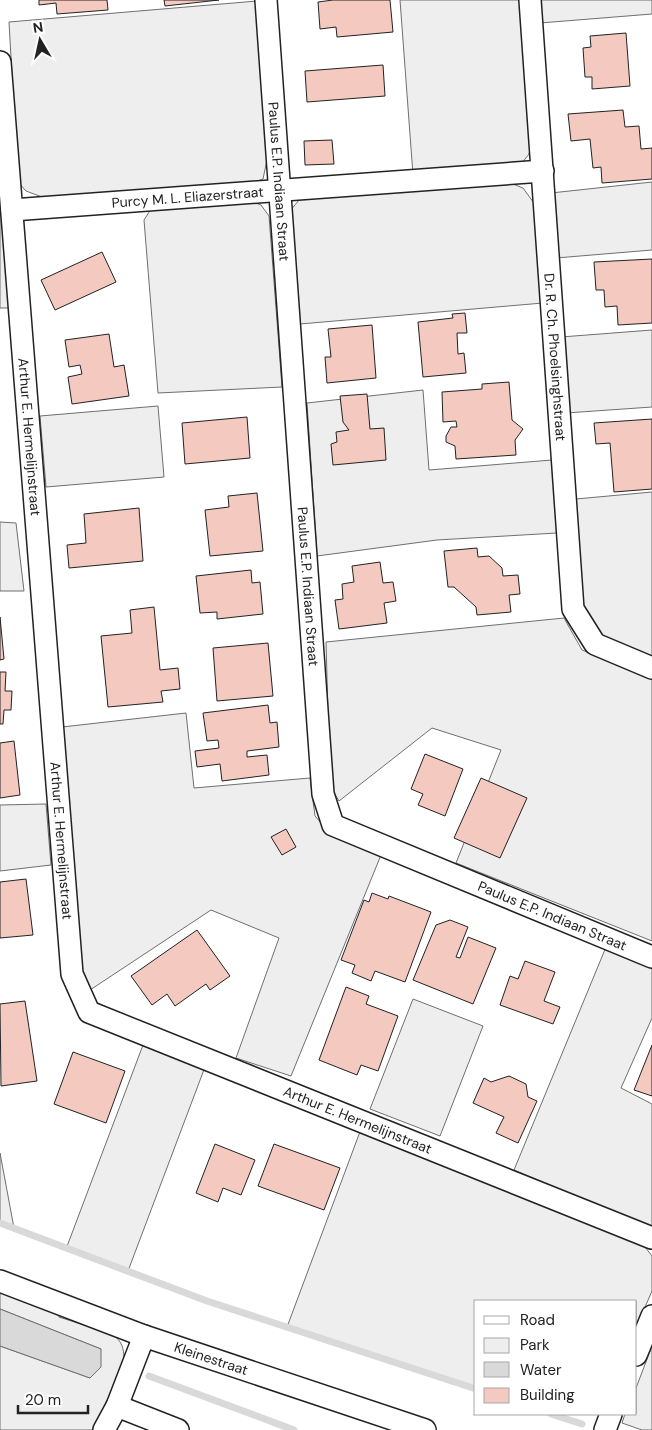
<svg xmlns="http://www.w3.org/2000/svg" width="652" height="1430" font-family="'DM Sans',sans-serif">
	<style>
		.green { fill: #eee; stroke: #6f6f6f }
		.water { fill: #d9d9d9; stroke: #6f6f6f }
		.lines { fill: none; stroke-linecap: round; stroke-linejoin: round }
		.stream { stroke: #d9d9d9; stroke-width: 7 }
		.building { fill: #f3c9c0; stroke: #222 }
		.minor-casing { stroke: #222; stroke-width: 24 }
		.minor { stroke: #fff; stroke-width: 21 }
		.labels { text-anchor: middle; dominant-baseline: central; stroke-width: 4; stroke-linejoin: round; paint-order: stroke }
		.street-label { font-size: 14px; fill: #222; stroke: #fff }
	</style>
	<rect width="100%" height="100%" fill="#fff"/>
	<path class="green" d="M400,0H521L532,143L529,154L522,163L413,175Z
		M538,0H652V14L540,23Z
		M257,1L268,155L263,179L250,184L42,197L26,191L18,182L9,22Z
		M0,160L12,308H0Z
		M508,182L523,188L539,210L543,303L300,324L290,211L299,200L313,193Z
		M652,182V250L556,258L551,193Z
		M248,200L261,205L269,216L282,387L158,393L144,220L151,209Z
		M652,330V407L566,413L561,337Z
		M423,390L429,470L552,460L557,533L437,540L317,556L307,403Z
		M158,406L164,477L46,487L40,416Z
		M652,492V659L595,633L580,598L576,499Z
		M0,522L16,523L24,591H0Z
		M564,618L582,650L652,678V941L456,863L501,750L432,728L339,801L330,786L326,642Z
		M186,713L194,788L310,778L315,816L331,834L381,855L291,1076L236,1058L279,938L211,910L87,992L80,970L62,727Z
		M46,804L51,865L0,871V805Z
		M606,947L652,966V1018L621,1088L652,1104V1229L514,1170Z
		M413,999L483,1026L440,1136L370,1109Z
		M143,1045L205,1067L128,1271L66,1249Z
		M361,1129L634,1240L645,1247L652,1256V1291L636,1328V1301H476V1389L287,1327Z
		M0,1153L14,1228L0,1223Z
		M0,1289L57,1311L59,1317L112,1334C122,1341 124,1348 124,1360L96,1430H0V1346L90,1378L101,1349L0,1309Z
		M652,1346V1430H642L622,1423L625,1414H636V1388Z"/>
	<path class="water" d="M0,1309L101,1349V1367L90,1378L0,1346Z"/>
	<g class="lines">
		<path class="stream" d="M0,1223L207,1301L476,1389
			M149,1376L294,1430
			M551,1414L582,1424"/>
	</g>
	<path class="building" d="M39,0H107L108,10L57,14L56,3L39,5Z
		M164,0H219L165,6Z
		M333,0H390L393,32L337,37L336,27L320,29L318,2Z
		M626,33L630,86L592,89V77H585L583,48L591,47L590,36Z
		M383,65L385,96L307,102L305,71Z
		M623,110L625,127L639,126L641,149L652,148V179L602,183L601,167L593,168L590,139L571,141L568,114Z
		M332,140L334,164L305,165L304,141Z
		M102,252L116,282L55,310L41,280Z
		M652,259V323L618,325L617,306L605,307L604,290H596L594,262Z
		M465,313L467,333H457L458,354L464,353L466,373L423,377L418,322L453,318L452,314Z
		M372,325L376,378L327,383L325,357H331L328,329Z
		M109,334L114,367L124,365L129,396L72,404L68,377L82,374L80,365L69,367L65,340Z
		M509,382L512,420L523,429L515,440L516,455L456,459L455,446L446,442V436L451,427H457L456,421L443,422L442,392L482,389V384Z
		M367,394L370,429L384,428L386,460L333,465L331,444L337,442L336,432L349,430L343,422L340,396Z
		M247,417L250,458L185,464L182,423Z
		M652,419V489L614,492L610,443L596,444L594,423Z
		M257,493L263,551L210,556L205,510L229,507L228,496Z
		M139,508L143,561L69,568L67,545L86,543L84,514Z
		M477,548L478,557L489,556L502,568L503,576L518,575L520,594L509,595L511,612L477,615L476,607L454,587H448L444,551Z
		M380,562L383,583L393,582L396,601L384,603L387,623L339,629L335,600L343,599L342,584L354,582L352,566Z
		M251,570L252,583L260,582L263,614L217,619V612L200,613L196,576Z
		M154,607L160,670L178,668L180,689L161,691L163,702L108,707L101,636L132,633L130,610Z
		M0,617L4,659L0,660Z
		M268,643L273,696L217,701L213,648Z
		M0,672H6L5,691H12L11,710H4L3,724H0Z
		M268,705L270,723L277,722L279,747L247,751V757L267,755L269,775L222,781L220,764L197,767L195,751L219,748L218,740L207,741L203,713Z
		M14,741L20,795L0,798V743Z
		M425,754L463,769L445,816L418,805L423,794L411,789Z
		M481,778L527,798L500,858L454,838Z
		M286,829L296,847L282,855L271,837Z
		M26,879L33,935L0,938V882Z
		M372,893L388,899L389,896L431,912L405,982L375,971L371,981L352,973L355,965L341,960L364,900L369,902Z
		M450,920L468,927L456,957L460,958L468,937L496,948L473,1004L413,980L436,925Z
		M197,930L230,976L210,990L206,984L175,1006L167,994L152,1005L131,976Z
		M525,961L555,972L544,1001L560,1007L553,1024L500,1005L510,976L518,979Z
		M346,987L369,996L366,1004L398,1016L378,1071L361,1065L357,1075L319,1060Z
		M25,1001L37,1081L1,1086L0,1004Z
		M652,1045V1096L634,1090Z
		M73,1052L125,1071L106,1123L54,1104Z
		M509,1076L526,1084L528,1097L537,1101L518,1143L496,1133L504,1117L473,1103L484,1078L491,1082Z
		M215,1144L255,1160L241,1195L223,1188L218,1202L196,1193Z
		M274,1144L340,1168L324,1210L258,1186Z"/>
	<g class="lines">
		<defs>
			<g id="minor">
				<path id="s1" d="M266,0L323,794L333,825L652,957"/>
				<path id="s2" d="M530,0L573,609L595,644L652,668"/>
				<path id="s3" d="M0,62L72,974L89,1012L652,1238"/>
				<path id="s4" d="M12,210L543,171"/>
				<path id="s5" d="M0,1281L144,1336L425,1430"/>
				<path d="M636,1355L652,1316"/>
				<path d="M117,1406L178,1430"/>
				<path d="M104,1430L117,1406L144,1336"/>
				<path d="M605,1430L611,1414"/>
			</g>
		</defs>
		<use href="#minor" class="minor-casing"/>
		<use href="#minor" class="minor"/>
	</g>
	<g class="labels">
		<g class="street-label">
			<text stroke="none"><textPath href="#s1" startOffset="182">Paulus E.P. Indiaan Straat</textPath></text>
			<text stroke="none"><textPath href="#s4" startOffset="176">Purcy M. L. Eliazerstraat</textPath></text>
			<text stroke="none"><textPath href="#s2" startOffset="358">Dr. R. Ch. Phoelsinghstraat</textPath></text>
			<text stroke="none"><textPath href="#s3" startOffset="376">Arthur E. Hermelijnstraat</textPath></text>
			<text stroke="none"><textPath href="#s1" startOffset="588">Paulus E.P. Indiaan Straat</textPath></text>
			<text stroke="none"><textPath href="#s3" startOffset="781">Arthur E. Hermelijnstraat</textPath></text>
			<text stroke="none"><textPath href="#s1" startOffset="1066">Paulus E.P. Indiaan Straat</textPath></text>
			<text stroke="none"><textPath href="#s3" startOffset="1246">Arthur E. Hermelijnstraat</textPath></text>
			<text stroke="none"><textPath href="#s5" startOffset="225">Kleinestraat</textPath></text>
		</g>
	</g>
	<rect x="474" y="1300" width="162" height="115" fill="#ffffff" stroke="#a7a7a7"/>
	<rect x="484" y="1316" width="25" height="8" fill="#ffffff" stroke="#a7a7a7"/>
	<text x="520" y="1325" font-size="15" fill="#222222">Road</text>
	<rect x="484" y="1338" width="25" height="15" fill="#eeeeee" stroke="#a7a7a7"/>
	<text x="520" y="1350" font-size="15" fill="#222222">Park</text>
	<rect x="484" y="1362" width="25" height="15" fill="#d9d9d9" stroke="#a7a7a7"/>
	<text x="520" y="1375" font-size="15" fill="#222222">Water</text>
	<rect x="484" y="1388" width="25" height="15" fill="#f3c9c0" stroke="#a7a7a7"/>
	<text x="520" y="1400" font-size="15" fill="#222222">Building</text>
	<g transform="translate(40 40) rotate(351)" stroke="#ffffff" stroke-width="4" paint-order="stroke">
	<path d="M0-4L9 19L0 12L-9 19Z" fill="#222222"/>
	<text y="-8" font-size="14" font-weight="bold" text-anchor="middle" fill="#222222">N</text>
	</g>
	<path d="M18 1405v8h70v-8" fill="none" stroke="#222222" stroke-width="2.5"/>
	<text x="25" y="1405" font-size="15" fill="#222222" stroke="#ffffff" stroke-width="4" paint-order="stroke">20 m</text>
</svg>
